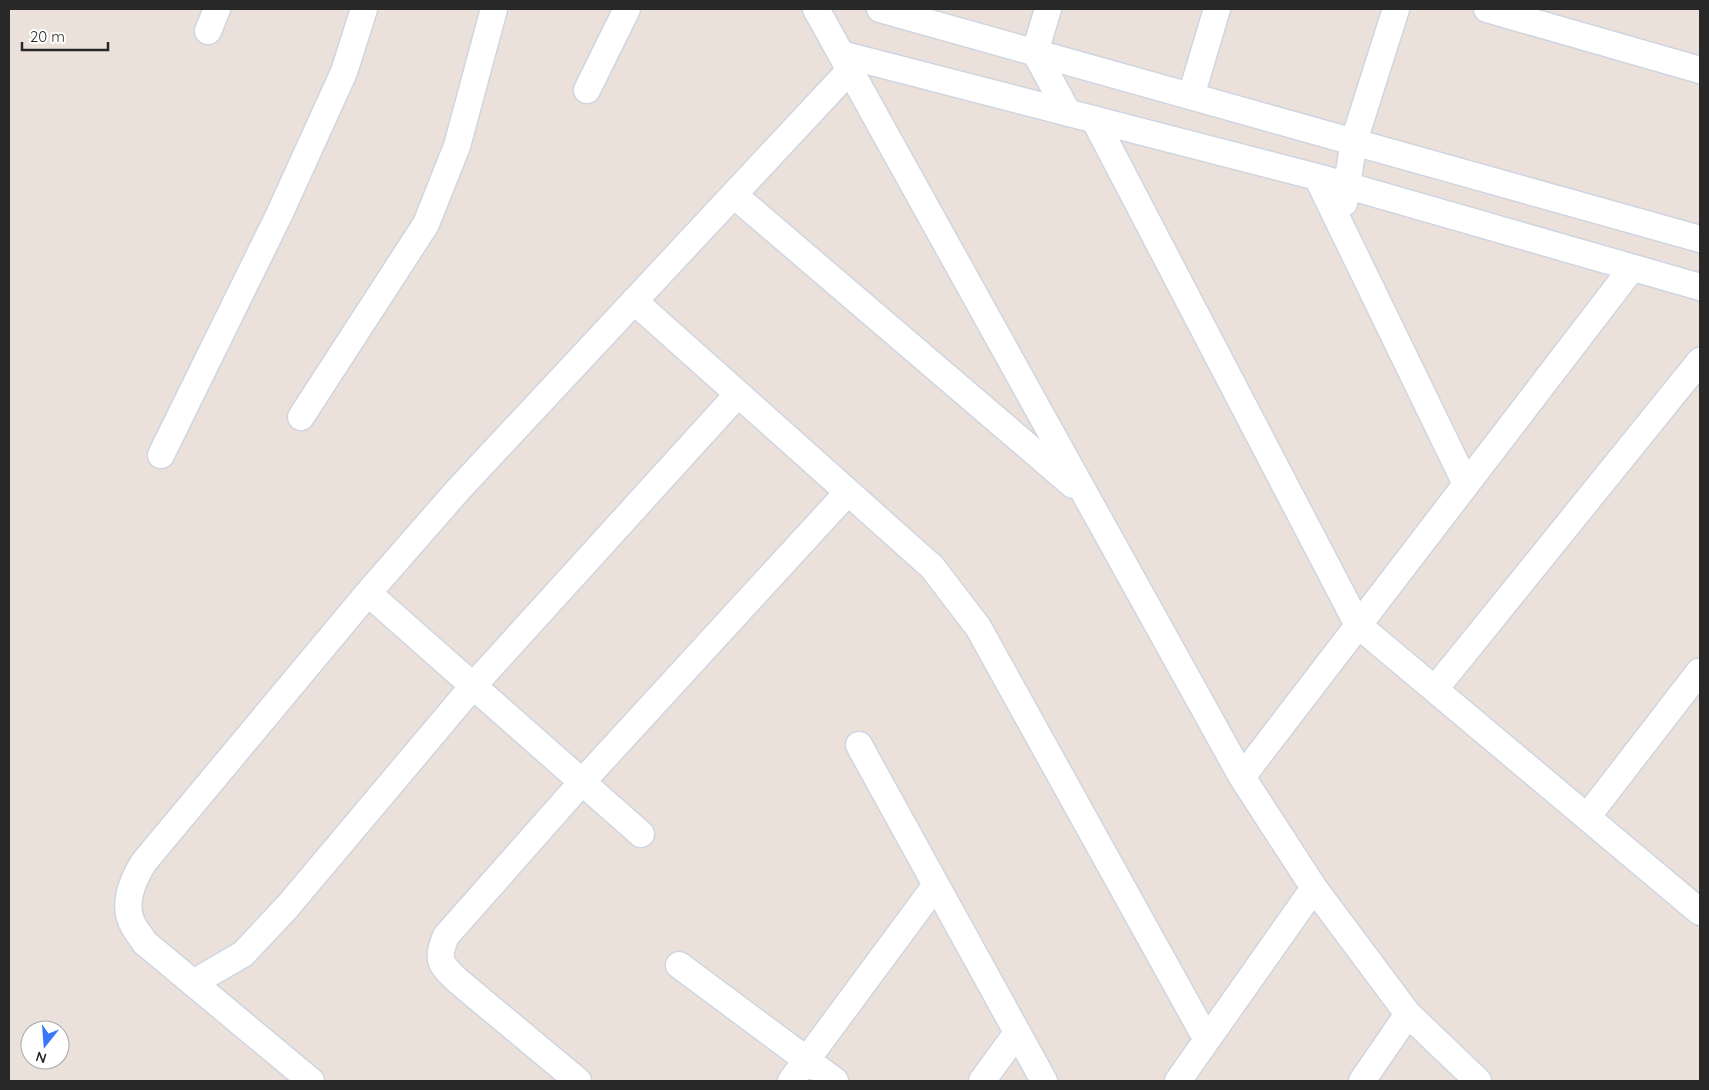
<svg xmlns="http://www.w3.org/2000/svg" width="1709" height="1090" font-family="Quicksand,sans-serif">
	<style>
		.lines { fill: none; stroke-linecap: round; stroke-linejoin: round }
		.street-casing { stroke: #cfd5e1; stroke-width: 29 }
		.street { stroke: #fff; stroke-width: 26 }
	</style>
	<rect width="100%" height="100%" fill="#ebe1da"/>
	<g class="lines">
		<defs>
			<path id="street" d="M816,9L1242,777L1314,888L1408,1014L1478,1081
				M880,9L1700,239
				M1048,9L1035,52L1068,113
				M1487,9L1700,70
				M208,31L217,9
				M841,54L1317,177L1700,287
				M587,90L627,9
				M1191,96L1217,9
				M1094,119L1358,625L1700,912
				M1317,177L1466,484
				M734,195L1073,485
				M1344,203L1354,141L1396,9
				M634,301L932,567L978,627L1207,1040
				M301,417L426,224L457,146L494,9
				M161,455L279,215L344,72L364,9
				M368,593L641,834
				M1435,689L1700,361
				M859,745L1044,1081
				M1242,777L1632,268
				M1587,817L1699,672
				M679,965L835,1081
				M193,983L243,954L288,906L473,686L738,394
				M311,1081L144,942C141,936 136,931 133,925C122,904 132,881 144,862L368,593L458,490L850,70
				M578,1081L458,981C440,964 436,960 446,936L582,782L848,492
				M791,1081L936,885
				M982,1081L1017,1033
				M1178,1081L1314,888
				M1362,1081L1408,1014"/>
		</defs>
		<use href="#street" class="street-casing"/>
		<use href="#street" class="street"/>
	</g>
	<rect width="1709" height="1090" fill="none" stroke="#282828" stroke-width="20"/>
	<g transform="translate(45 1045) rotate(197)"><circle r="24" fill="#ffffff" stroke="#a9a9a9"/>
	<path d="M0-4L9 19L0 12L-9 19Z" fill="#3977f8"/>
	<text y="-8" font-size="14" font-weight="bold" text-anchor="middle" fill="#282828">N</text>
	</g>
	<path d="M22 42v8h86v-8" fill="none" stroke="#282828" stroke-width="2.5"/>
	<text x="30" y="42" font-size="15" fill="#282828" stroke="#ffffff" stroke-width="4" paint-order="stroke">20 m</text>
</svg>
